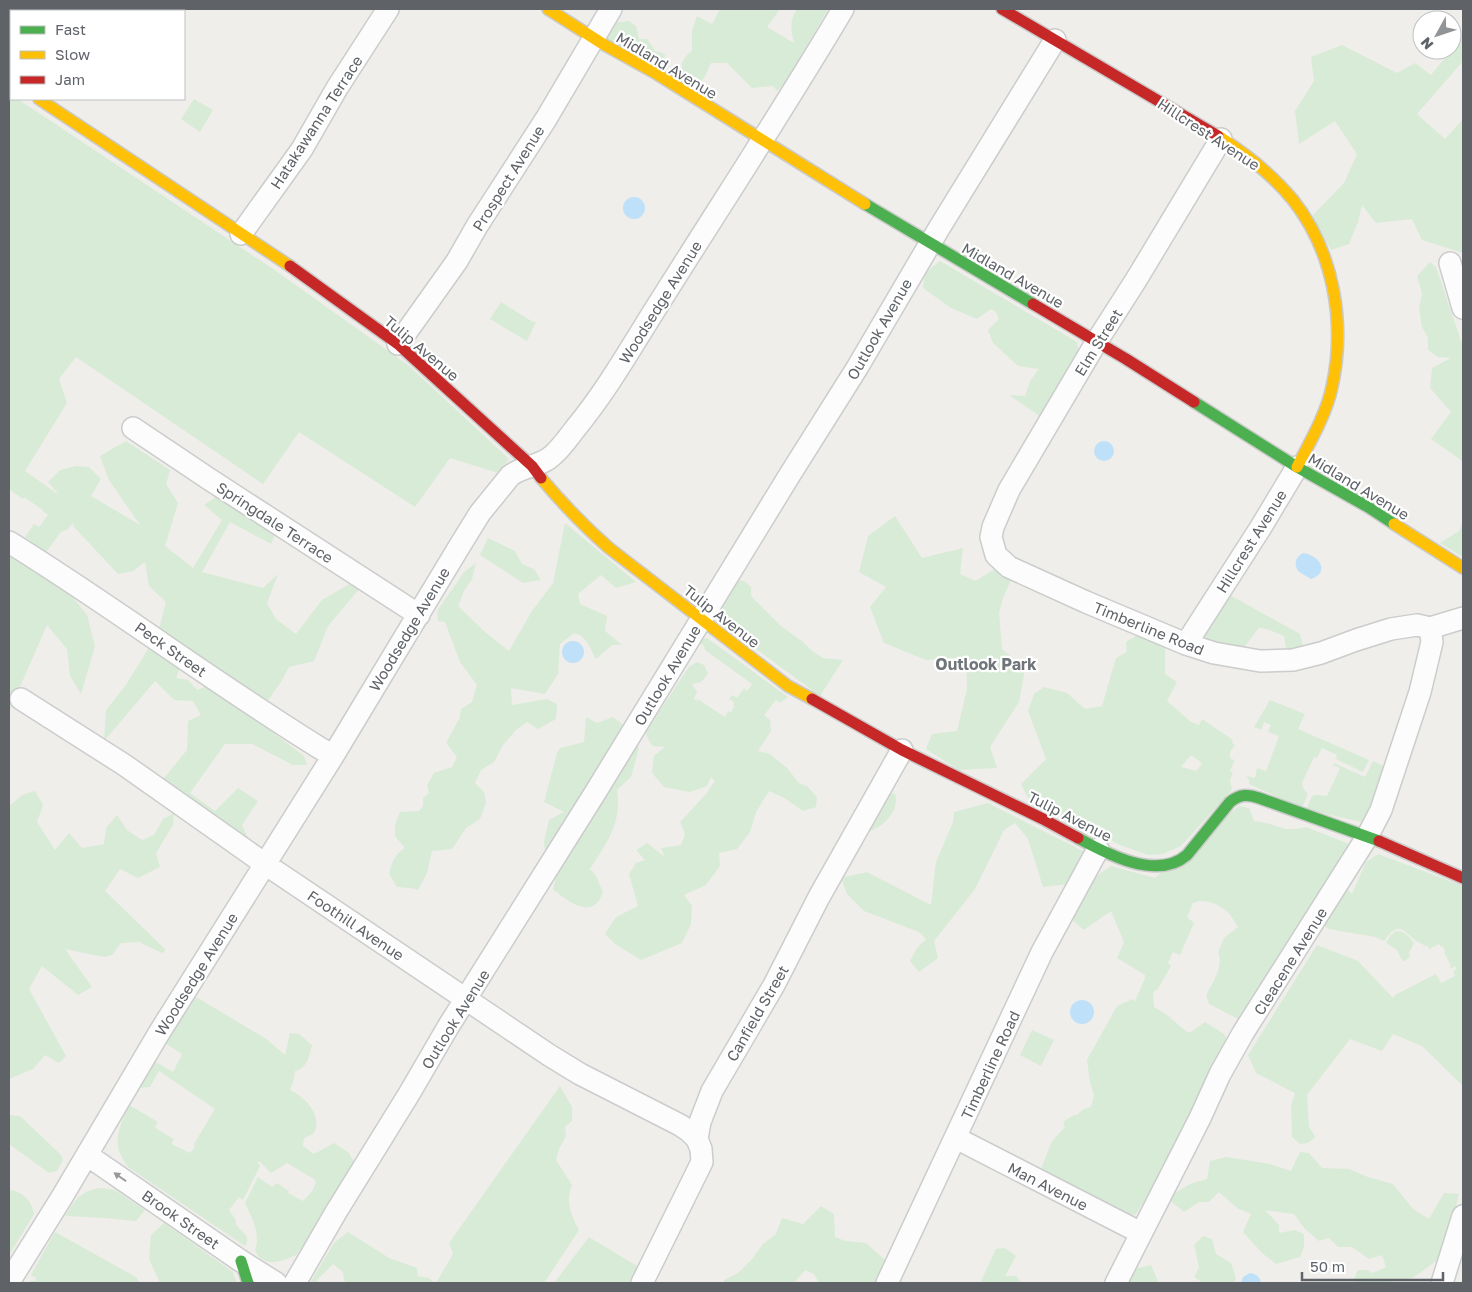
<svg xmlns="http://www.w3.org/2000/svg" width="1472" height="1292" font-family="'Golos Text',sans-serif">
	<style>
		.green { fill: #d8ebd6; fill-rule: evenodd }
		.water { fill: #bfe0f9 }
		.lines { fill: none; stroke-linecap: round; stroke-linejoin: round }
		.street-casing { stroke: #cbcccc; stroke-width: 24 }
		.fast-casing { stroke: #cacacb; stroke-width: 14 }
		.slow-casing { stroke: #cacacb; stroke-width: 14 }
		.jam-casing { stroke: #cacacb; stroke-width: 14 }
		.street { stroke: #fdfcfc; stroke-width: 21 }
		.fast { stroke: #4caf50; stroke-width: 11 }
		.slow { stroke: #ffc107; stroke-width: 11 }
		.jam { stroke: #c62828; stroke-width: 11 }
		.oneway { fill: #96999c }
		.labels { text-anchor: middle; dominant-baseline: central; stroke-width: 4.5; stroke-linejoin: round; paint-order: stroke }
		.street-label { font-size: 15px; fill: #5f6368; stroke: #fff }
		.neighbourhood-label { font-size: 16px; font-weight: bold; fill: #70757a; stroke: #fff }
	</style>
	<rect width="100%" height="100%" fill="#efeeea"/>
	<path class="green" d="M720,9H780L767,27L794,43C791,30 789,21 797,9H828L785,84L777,91L773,86L752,88L727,63H711L705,76L700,83H686C681,68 678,61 692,51V31L697,16L712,24Z
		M629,21L636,26L639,39H647L656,52H661L665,55L663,68L606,40L612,23Z
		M1463,31V61L1417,114L1445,139L1463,119V253L1422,240L1412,219L1376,223L1362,205L1358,222L1349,244L1331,250L1312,216L1344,183L1357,154L1335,121L1299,144L1295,111L1314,81L1311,57L1342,45L1397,73L1415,63L1431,75L1449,53L1448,50H1452V35Z
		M9,93L11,95V99H17L39,113L276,271L408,365L509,459L498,473L450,458L415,507L299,432L263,484L76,357L59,379L67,403L25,471L59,495L48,482L60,470L76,466L89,467L101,479L91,496L140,525L109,480L100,456L126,441L170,470L166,484L178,503L165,546L193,568L222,520L204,505L217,496L275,534L271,544L230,522L202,572L263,588L278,574L267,603L276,619L296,634L322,600L353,582L361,587L328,626L314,661L289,667L281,682L268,700L246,693L159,629L166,602L149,586L145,562L133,571L118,574L74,527L73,523L68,529L61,532L46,552L25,537L34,524L39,527L48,515L43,511V510L24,497L23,499L9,489Z
		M194,99L213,110L200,132L181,119Z
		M940,261L1077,342L1079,353L1041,417L1009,395L1025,396L1030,381L1039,369L1018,366L993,343L988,330L999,319L996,312L991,309L977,319L951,308L923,288L925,273Z
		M1430,262L1436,267L1463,347V464L1461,460L1431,439L1451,412L1430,388L1432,368L1451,358L1438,357L1428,350V338L1422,327L1419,309L1422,293L1417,276Z
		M501,302L533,322H536L527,341L490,319Z
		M895,516L922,558L963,548L960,574L975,581L995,569L1002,576L1011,580L1003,598L999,612L1002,649L1025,669L1019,702L990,747L997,768L959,770L926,749L932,734L957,731L967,689L966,657L926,660L884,643L870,607L886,587L859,572L868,536Z
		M1463,522V557L1440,543L1459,531Z
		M565,523L636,582L616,588L601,575L578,594L580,604L607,616L605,631L622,645H612L596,659C590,648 587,636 574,633L560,644L558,674L545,694L511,688L512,705L547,699L557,704L556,719L538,729L527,722L516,730L503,745L494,762L481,770L475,783L484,792L486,803L480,819L466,828L452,849L432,851L427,873L418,890L410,888L397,887L389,874C392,863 394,854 405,848L395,836V825L400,812L419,811L423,806V798L429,793L427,785L434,773L452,767L457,757L446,743L459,719L461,709L472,702L477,685L460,662L445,622L438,621L437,611L464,572L476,563L472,579L464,591L458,606L485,632L509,651L532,611L553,583Z
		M488,538L515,551L522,564L534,569L541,580L523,583L480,555Z
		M9,556L71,595L87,615L95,646L81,694L70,676L67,649L47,625L9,712Z
		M738,580L744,581L751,587V595L753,598L781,626L803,642L812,651L823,658L843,660L820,696L718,621L717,613Z
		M1228,594L1300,634L1304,651L1287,655L1284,636L1267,629L1259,628L1245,646L1235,652L1199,639Z
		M1139,634L1165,647V674L1177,682L1167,701L1191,722L1199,725L1202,719L1233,740L1232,743L1235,745L1230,752V757L1232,760L1235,759L1230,771L1233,773L1230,780L1232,790L1181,846L1163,854L1148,855L1120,845L1028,798L1021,784L1046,759L1028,711L1034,694L1044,687L1067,693L1085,709L1102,706L1116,658L1127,652L1126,642ZM1191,755L1202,763L1197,771L1181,767Z
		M707,638L788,697L780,703L776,700L764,715L770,720L771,731L758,751L770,754L787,768L799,783L807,786L817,797L816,807L803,811L786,799L769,791L756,812L750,832L737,849L719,853L720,866L706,885L684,895L692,906L691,924L682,943L641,960L615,944L605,934L616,917L638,906L629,874L636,863L645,860L636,850L647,843L665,857L661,848L681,845L685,834L680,822L706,794L715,781L711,777L707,786L690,792L664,787L652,773L654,756L665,747L652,746L645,733L689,667L697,662L704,665L708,674L701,682L692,684L697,692L694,699L699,703L696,698L725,717L728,711L731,712L734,707L733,705L734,702L729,699L732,695L737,698L744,688L747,691L752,684L705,650L704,646L698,642L703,639Z
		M151,644L181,664L176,678L188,680L197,690L210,685L304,756L307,765H293L252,744H225L190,793L215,811L238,788L258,801L242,825L252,847L160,783L187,750L188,721L201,715L193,701L174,700L155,681L104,741L106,710L126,685Z
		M1270,700L1305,714L1298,729L1369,760L1363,772L1336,759L1337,755L1322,748L1317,758L1314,757L1302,783L1303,788L1308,794L1302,808L1249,784V780L1246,776L1255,778L1257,768L1266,771L1279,736L1268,732L1271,725L1264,722L1261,730L1254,727Z
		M586,717L597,723L613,717L628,729L639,748L631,777L617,790C622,824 607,842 590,869L596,876L603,892C601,895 600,901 597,903C584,916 564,897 553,890L559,865C537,851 545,841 549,820L564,812L544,802L557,753L560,748L584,742Z
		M1373,761L1388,768L1382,788L1363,822L1306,810L1312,796L1316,795L1327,796L1340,768L1333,765L1334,763L1365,777Z
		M35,791L43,805L37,822L55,850L69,833L82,848L104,844L106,828L117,815L127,830L142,840L154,835L163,819L174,813L173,825L156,853L160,867L138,878L120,869L105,891L166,950L162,953L139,942L121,943L112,955L104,957L65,949L92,987L78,995L42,966L29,989L66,1056L59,1063L45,1055L33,1069L9,1079V806L22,795Z
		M889,793L895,794C900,811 883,827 868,832L867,828Z
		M988,803L1085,852L1068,884L1043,887L1028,839L1015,823L1004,830L975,889L934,941L938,958L919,972L910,961L917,948L926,939L919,932L864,911L847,894L841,878L867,872L931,905L936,862L953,822L954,812Z
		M1239,806L1249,808L1254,821L1266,823L1286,829H1297L1306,827L1349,844L1348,849L1342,855L1242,1021L1209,1004L1206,995C1213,982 1224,967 1218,952L1224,938L1238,927C1235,923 1232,917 1229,913C1220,905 1205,897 1193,903L1187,917L1194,923L1180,955L1173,952L1168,963L1171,966L1158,989L1153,992L1154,1007L1167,1015L1187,1032H1191L1205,1022L1224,1034L1229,1041L1166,1168L1135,1215L1119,1213L1039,1174L1052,1141L1065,1127L1063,1122L1074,1115H1077L1082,1110L1091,1107L1094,1095L1090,1083L1087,1060L1117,1006L1133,999L1135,1001L1145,978V975L1117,958L1124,942L1111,911L1084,930L1069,917L1086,883L1111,866L1155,878Z
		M1378,854L1463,886V1086L1422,1046L1393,1034L1382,1051L1350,1039L1307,1095L1309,1126L1315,1137L1308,1143L1300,1144L1292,1137L1291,1106L1295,1093L1256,1073L1248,1055L1317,945L1358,961L1393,998L1395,995L1436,974L1441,983L1455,976L1453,971L1457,969L1455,966L1451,969L1450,967L1451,966L1444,952L1445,951L1443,946L1441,947L1439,944L1429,949L1427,945L1425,946C1422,943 1418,943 1415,940C1400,927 1398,923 1384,941L1375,937L1329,929L1324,926L1347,889L1352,894L1366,862Z
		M1396,931C1404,930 1410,937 1414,943L1409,953L1410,957L1403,962L1397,950L1386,943L1391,935Z
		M196,997L265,1038L285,1055L290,1033L299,1034L312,1045C309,1056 308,1068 295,1071L294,1079L290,1090C302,1095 319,1111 316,1127C316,1130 314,1132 313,1134L304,1138L303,1146L314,1154L334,1143L349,1153L355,1164L346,1180L326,1207L329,1210L296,1255C282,1262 262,1268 255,1250C261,1234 252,1218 245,1203L258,1177L272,1187L277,1183L289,1191L288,1193L303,1201L313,1190L316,1182L314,1179L287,1163L271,1173L260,1162L257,1161L260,1166L243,1200L239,1197L229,1210L236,1220V1225C242,1232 252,1237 245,1246L128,1167C125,1163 122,1158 120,1153C113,1138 123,1118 129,1105L158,1122L155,1128L174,1139L172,1143L173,1145L190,1153L195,1147L194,1144L215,1109L159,1071L150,1087L139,1088L154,1061L173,1072L182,1054L165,1043Z
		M1032,1030L1054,1040L1041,1066L1020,1055Z
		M560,1086L572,1107V1121L565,1127L566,1136L559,1149L556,1160L572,1185C565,1202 571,1214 579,1230L544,1283H436L453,1254L449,1243Z
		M9,1115L20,1116L61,1155L63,1160L57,1171L49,1173L9,1144Z
		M1300,1152L1309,1153L1322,1168L1349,1169L1368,1177L1393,1184L1413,1209L1429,1219L1444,1193L1459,1194L1447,1242L1436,1261L1413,1278L1392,1280L1390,1283H1355L1354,1279L1358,1270H1367L1373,1273L1386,1267L1382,1255L1369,1259L1352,1247H1338L1329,1238L1319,1241L1304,1228L1294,1214L1265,1210L1279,1225V1233L1295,1230L1304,1234V1247L1300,1257L1276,1264L1262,1253L1243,1232L1251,1214L1237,1208L1219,1192L1209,1202H1199L1184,1212L1167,1198L1190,1184L1207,1179L1210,1161L1226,1157L1270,1164L1291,1171Z
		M101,1188L115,1190L145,1210L136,1221L104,1218L65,1216C76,1199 80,1191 101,1188Z
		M11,1190C25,1193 31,1201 34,1214L9,1255V1191Z
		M821,1206L834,1214L835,1237L845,1241L866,1243L885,1260V1269L878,1283H819L814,1274L805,1270L794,1283H724V1280L738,1273L753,1258L762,1245L776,1234L782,1218L803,1224Z
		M164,1223L233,1272L237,1283H160L149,1259L151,1235Z
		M55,1232L136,1277L140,1283H31L30,1281H35L36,1278L31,1275L33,1271Z
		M348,1232L389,1258L417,1268L418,1276L429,1278L435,1283H346L344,1280L343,1272L333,1264L317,1280L316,1283H310L334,1243Z
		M1203,1236L1212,1239L1216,1254L1231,1263L1236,1278L1234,1283H1203L1194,1277L1199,1267L1194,1245Z
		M589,1237L642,1269L636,1283H554Z
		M1005,1248L1016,1256L1005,1276H1016L1021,1283H980L996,1249Z
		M1151,1265L1158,1281L1156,1283H1128L1135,1269Z"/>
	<path class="water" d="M623 208a11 11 0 1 1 22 0a11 11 0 1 1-22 0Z
		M1094 451a10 10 0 1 1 20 0a10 10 0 1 1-20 0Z
		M1303,553C1319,555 1331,572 1311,579L1298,571C1294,563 1295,558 1303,553Z
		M562 652a11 11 0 1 1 22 0a11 11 0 1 1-22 0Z
		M1070 1012a12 12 0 1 1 24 0a12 12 0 1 1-24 0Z
		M1250,1273C1257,1274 1260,1277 1261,1283H1241L1243,1277Z"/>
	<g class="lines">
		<defs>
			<path id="street" d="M1221,139L1136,280L1097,341L1009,490L993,527L991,537L996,555L1009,567L1086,602L1186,644L1214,653L1260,661L1293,660L1321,653L1356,640L1391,629L1417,625L1430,628L1463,618
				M241,234L302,149L337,88L388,9
				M1450,263L1463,308
				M398,344L457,261L477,226L546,119L611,9
				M133,428L209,479L419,615
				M9,542C119,610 222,689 333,756
				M1186,644L1261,527L1297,467
				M21,699L123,764L265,864L549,1055L580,1074L680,1125L689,1131L697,1139
				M956,1138L1141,1233
				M87,1155L241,1261L276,1283
				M9,1282L62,1197L159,1033L333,756L459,547L480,513L510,476C523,465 541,467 553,455C562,447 568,438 575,429C608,389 633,344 661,300C722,203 785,107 843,9
				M295,1283L336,1212L409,1094L448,1027L595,793L789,476L857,368L938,230L1055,40
				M642,1283L702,1162L701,1149L697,1139L700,1122L712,1091L774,985L819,897L902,750
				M887,1283L1042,952L1098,849
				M1116,1283L1200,1118L1220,1074L1243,1033L1367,837L1381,810L1420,692L1432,642L1430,628
				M1442,1283L1463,1216"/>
			<path id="fast" d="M9,80L11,81
				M865,204L1033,304
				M1194,402L1297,467L1368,507L1394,524
				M1078,838C1107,854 1157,881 1187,855L1230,802C1240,794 1248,794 1259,798L1379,841
				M241,1261L248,1283"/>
			<path id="slow" d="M548,9L603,44L657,74L865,204
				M39,99L290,266
				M1218,136C1246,154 1272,174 1293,200C1334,252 1346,323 1332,387C1326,415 1310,442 1297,467
				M541,478C562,503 584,526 609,548L788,686L812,699
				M1394,524L1463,568"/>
			<path id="jam" d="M1002,9L1218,136
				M9,10L10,9
				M290,266L398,344L532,466L541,478
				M1033,304L1126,359L1194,402
				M812,699L902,750L1043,819L1078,838
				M1379,841L1463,878"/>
		</defs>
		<use href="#street" class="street-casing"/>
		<use href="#fast" class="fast-casing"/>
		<use href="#slow" class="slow-casing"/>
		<use href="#jam" class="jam-casing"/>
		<use href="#street" class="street"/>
		<use href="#fast" class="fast"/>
		<use href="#slow" class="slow"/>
		<use href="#jam" class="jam"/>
	</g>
	<defs><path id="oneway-solid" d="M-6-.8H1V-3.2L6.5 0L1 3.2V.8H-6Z" transform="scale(1.25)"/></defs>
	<use class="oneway" href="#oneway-solid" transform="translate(120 1177) rotate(-145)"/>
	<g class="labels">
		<g class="street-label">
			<text transform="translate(667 65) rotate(31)">Midland Avenue</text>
			<text transform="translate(316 122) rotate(-57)">Hatakawanna Terrace</text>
			<text transform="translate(1209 134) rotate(33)">Hillcrest Avenue</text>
			<text transform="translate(508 178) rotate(-58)">Prospect Avenue</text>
			<text transform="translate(1013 275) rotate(30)">Midland Avenue</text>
			<text transform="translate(660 302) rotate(-58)">Woodsedge Avenue</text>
			<text transform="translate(879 329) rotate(-60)">Outlook Avenue</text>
			<text transform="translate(1098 342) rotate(-58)">Elm Street</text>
			<text transform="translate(422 348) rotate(40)">Tulip Avenue</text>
			<text transform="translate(1359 486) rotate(31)">Midland Avenue</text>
			<text transform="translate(275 522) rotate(33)">Springdale Terrace</text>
			<text transform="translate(1251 541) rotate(-58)">Hillcrest Avenue</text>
			<text transform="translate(722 616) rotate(38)">Tulip Avenue</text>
			<text transform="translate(1149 628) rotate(22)">Timberline Road</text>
			<text transform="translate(409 629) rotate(-59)">Woodsedge Avenue</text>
			<text transform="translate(171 649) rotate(35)">Peck Street</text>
			<text transform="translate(667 675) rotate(-59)">Outlook Avenue</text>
			<text transform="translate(1070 816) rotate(27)">Tulip Avenue</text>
			<text transform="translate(356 925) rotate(34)">Foothill Avenue</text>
			<text transform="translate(1290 961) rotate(-58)">Cleacene Avenue</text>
			<text transform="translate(196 974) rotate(-58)">Woodsedge Avenue</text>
			<text transform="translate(757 1013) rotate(-60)">Canfield Street</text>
			<text transform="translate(455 1019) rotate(-58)">Outlook Avenue</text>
			<text transform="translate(990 1065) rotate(-65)">Timberline Road</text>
			<text transform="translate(1048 1186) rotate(27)">Man Avenue</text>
			<text transform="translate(181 1219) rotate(35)">Brook Street</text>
		</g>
		<g class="neighbourhood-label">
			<text x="986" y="664">Outlook Park</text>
		</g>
	</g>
	<rect width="1472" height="1292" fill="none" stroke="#5f6368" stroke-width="20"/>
	<rect x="10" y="10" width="175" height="90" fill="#ffffff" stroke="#bfc1c3"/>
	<rect x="20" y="26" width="25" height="8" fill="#4caf50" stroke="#bfc1c3"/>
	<text x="55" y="35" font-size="15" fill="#5f6368">Fast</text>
	<rect x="20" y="51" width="25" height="8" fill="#ffc107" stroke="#bfc1c3"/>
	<text x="55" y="60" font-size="15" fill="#5f6368">Slow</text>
	<rect x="20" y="76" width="25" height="8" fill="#c62828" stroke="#bfc1c3"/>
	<text x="55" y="85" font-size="15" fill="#5f6368">Jam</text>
	<g transform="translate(1437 35) rotate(230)"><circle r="24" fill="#ffffff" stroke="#bfc1c3"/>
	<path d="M0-4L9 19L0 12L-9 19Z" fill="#919496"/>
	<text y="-8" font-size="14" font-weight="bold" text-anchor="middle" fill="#5f6368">N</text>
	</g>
	<path d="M1302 1272v8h141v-8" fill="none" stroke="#5f6368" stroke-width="2.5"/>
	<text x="1310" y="1272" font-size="15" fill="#5f6368" stroke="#ffffff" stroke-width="4" paint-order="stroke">50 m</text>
</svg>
